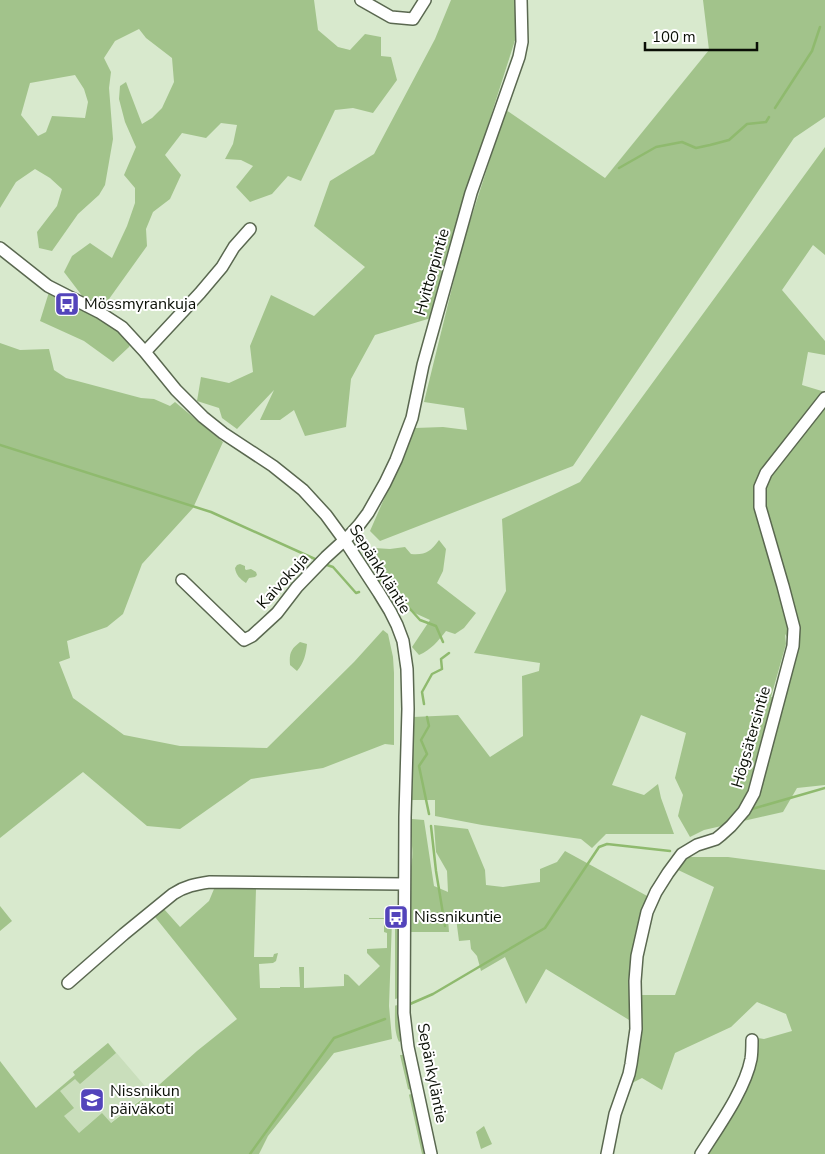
<svg xmlns="http://www.w3.org/2000/svg" width="825" height="1154" font-family="'Nunito Sans',sans-serif">
	<style>
		.built { fill: #c9debb }
		.green { fill: #a2c38b; fill-rule: evenodd }
		.lines { fill: none; stroke-linecap: round; stroke-linejoin: round }
		.stream { stroke: #8fba6e; stroke-width: 2.5 }
		.minor-casing { stroke: #5a6850; stroke-width: 14 }
		.minor { stroke: #fff; stroke-width: 11 }
		.labels { text-anchor: middle; dominant-baseline: central; stroke-width: 4; stroke-linejoin: round; paint-order: stroke }
		.street-label { font-size: 16px; fill: #0a0f06; stroke: #fff }
		.poi-label { font-size: 16px; fill: #0a0f06; stroke: #fff; text-anchor: start }
	</style>
	<rect width="100%" height="100%" fill="#d8e9cd"/>
	<path class="built" d="M108,1043L150,1092L119,1116L74,1154L36,1108L75,1075L73,1072Z"/>
	<path class="green" d="M0,0H314L318,30L338,47L350,50L365,34L381,37V56L391,57L397,80L373,113L353,108L335,110L301,181L288,176L272,194L250,202L236,187L253,166L241,160L225,159L233,144L237,125L221,123L206,138L182,133L165,155L181,175L170,199L153,212L146,229L147,246L104,306L83,297L64,272L72,256L90,243L112,258L127,226L135,203V188L124,175L136,147L125,122L119,99L120,86L126,82L142,124L152,118L162,108L174,82L172,58L146,38L139,29L115,41L104,58L111,72L109,88L113,139L105,185L99,195L78,214L52,251L39,248L37,232L57,206L62,189L50,178L35,169L16,182L0,208ZM75,75L84,89L88,102L85,118L52,116L46,132L38,136L21,115L30,83Z
		M451,0H519L517,34L456,225L431,318L375,335L351,379L346,427L305,436L294,410L280,420H260L274,390L237,429L222,418L219,408L197,401L201,377L229,383L253,372L250,346L271,295L314,316L365,267L314,226L330,181L374,154L435,39Z
		M703,0H825V117L794,138L573,466L380,541L370,531L415,428L443,427L467,430L464,408L424,402L463,243L506,110L605,178L709,50Z
		M825,147V255L813,245L782,290L825,341V355L808,352L802,385L825,392V785L797,788L783,812L704,830L690,837L678,816L683,795L675,778L686,733L641,715L612,785L644,795L658,784L661,798L674,834H606L592,848L581,839L482,825L435,816V800H412L413,717L458,715L490,757L523,736L522,676L539,671L540,663L474,653L506,591L502,519L580,482ZM785,634L793,646L780,697H771L786,644Z
		M49,292L112,325L131,342L129,347L113,362L84,341L40,321Z
		M0,343L20,350L49,349L54,370L66,378L141,398L154,399L170,406L175,402L223,442L193,508L142,564L123,614L107,627L67,641L70,658L59,662L73,698L124,735L180,746L267,748L354,662L383,630L388,634L393,657L394,673V745L385,744L323,768L251,779L180,829L147,826L83,772L0,838Z
		M439,540L446,549L443,571L437,583L476,613L464,628L455,634L446,631C438,641 431,650 419,655L412,647L430,620L397,605L381,580L369,554L374,548L390,549L405,547L411,554C426,555 430,552 439,540Z
		M240,564L245,566V569L246,570L251,569L256,572L257,575L255,577L249,578L246,583C240,579 236,575 235,568L237,565Z
		M300,642L307,644C306,654 304,663 297,671L290,665C289,653 291,649 300,642Z
		M412,819L424,820L434,886L448,892L447,871L436,852L434,825L468,829L485,870L486,885L503,887L540,882V869L557,862L565,851L649,897L634,1023L546,969L526,1004L505,957L481,971L477,956L471,949L470,940L459,941L456,918L448,919L449,932H409L410,872C412,863 413,855 412,846C412,837 409,829 409,820Z
		M689,857H728L825,870V1154H707L753,1070L758,1038L764,1039L792,1031L786,1014L757,1002L731,1027L675,1053L662,1090L642,1078L630,1084L640,995H675L714,887L676,869Z
		M214,889H256L254,957H273L274,954L278,953L276,961L273,963L259,964L260,988H280V987H300L299,967H304V988L344,986V974L348,975L359,986L380,966L367,953V949L387,948V933L384,932V919H369V918H390L392,920L389,1006L392,1039L334,1053L268,1136L259,1154H0V1061L36,1108L75,1075L73,1072L108,1043L116,1053L80,1084L75,1079L60,1091L74,1108L64,1116L79,1133L102,1113L111,1123L150,1093L197,1051L237,1019L155,917L164,909L180,927L209,901Z
		M0,906L12,921L0,931Z
		M396,921L400,932L399,998L395,999V921Z
		M396,1005L398,1006L400,1010L402,1040L399,1042C394,1031 395,1018 395,1006Z
		M400,1055H404L406,1057L412,1090H410L408,1089Z
		M410,1094L413,1095L427,1154H422L409,1095Z
		M484,1126L492,1144L481,1149L476,1132Z"/>
	<g class="lines">
		<path class="stream" d="M775,108L812,51L820,27
			M619,168L656,147L682,142L696,148L710,145L729,140L747,124L766,122L769,117
			M0,445L211,512L315,559
			M327,565L333,567L356,593L359,592
			M379,581L381,580L394,591L420,620L436,626L443,642
			M424,704L422,692L432,674L442,669L441,659L449,653
			M427,717L429,726L421,740L427,754L419,766L429,814
			M752,809L825,788
			M431,826L436,871L445,926
			M410,1004L433,994L545,928L599,847L607,844L670,851
			M250,1154L334,1038L385,1019"/>
		<defs>
			<path id="minor" d="M361,0L391,17L413,19L425,0
				M0,248L48,286L99,312L122,327L145,352L176,390L203,417L223,433L273,466L303,490L326,515L345,541L379,593L390,611L397,625L403,641L407,669L408,709L405,817L404,1013L408,1047L431,1154
				M145,352L200,293L222,267L234,247L250,229
				M182,580L244,640L252,636L277,613L297,587L326,557L349,536L359,525L368,513L385,483L396,460L412,418L423,365L471,193L519,57L522,42L521,0
				M68,983L124,934L173,894C185,886 196,884 210,882L404,884
				M607,1154L615,1114L629,1074L631,1064L636,1029L635,981L637,956L647,912L656,892L668,873L682,854L697,845L716,839L721,835L731,826L744,811L754,793L793,646L794,628L783,586L760,507V487L766,473L825,398
				M701,1154C718,1127 745,1090 751,1059C752,1053 752,1046 752,1040"/>
		</defs>
		<use href="#minor" class="minor-casing"/>
		<use href="#minor" class="minor"/>
	</g>
	<defs>
		<symbol id="bus-square" viewBox="-11 -11 22 22"><rect x="-9" y="-9" width="18" height="18" rx="4" fill="#5344bb" stroke="#fff"/><path d="M-5-6H5V4H4V6H2V4H-2V6H-4V4H-5ZM-3.5-4V0h7V-4ZM-3.5 1.2v1.5H-2V1.2ZM2 1.2v1.5H3.5V1.2Z" fill="#fff"/></symbol>
		<symbol id="school-square" viewBox="-11 -11 22 22"><rect x="-9" y="-9" width="18" height="18" rx="4" fill="#5344bb" stroke="#fff"/><path d="M0-5L7-2L0 1L-7-2ZM-4 1L0 2.5L4 1V4Q0 6-4 4Z" fill="#fff"/></symbol>
	</defs>
	<g fill-rule="evenodd">
		<use href="#bus-square" x="53" y="290" width="28" height="28"/>
		<use href="#bus-square" x="382" y="903" width="28" height="28"/>
		<use href="#school-square" x="78" y="1086" width="28" height="28"/>
	</g>
	<g class="labels">
		<g class="street-label">
			<text transform="translate(432 272) rotate(-74)">Hvittorpintie</text>
			<text transform="translate(380 569) rotate(58)">Sepänkyläntie</text>
			<text transform="translate(283 581) rotate(-48)">Kaivokuja</text>
			<text transform="translate(751 737) rotate(-74)">Högsätersintie</text>
			<text transform="translate(432 1073) rotate(79)">Sepänkyläntie</text>
		</g>
		<g class="poi-label">
			<text x="84" y="304">Mössmyrankuja</text>
			<text x="414" y="917">Nissnikuntie</text>
			<text x="110" y="1091">Nissnikun<tspan x="110" dy="18">päiväkoti</tspan></text>
		</g>
	</g>
	<path d="M645 42v8h112v-8" fill="none" stroke="#0a0f06" stroke-width="2.5"/>
	<text x="652" y="42" font-size="15" fill="#0a0f06" stroke="#ffffff" stroke-width="4" paint-order="stroke">100 m</text>
</svg>
